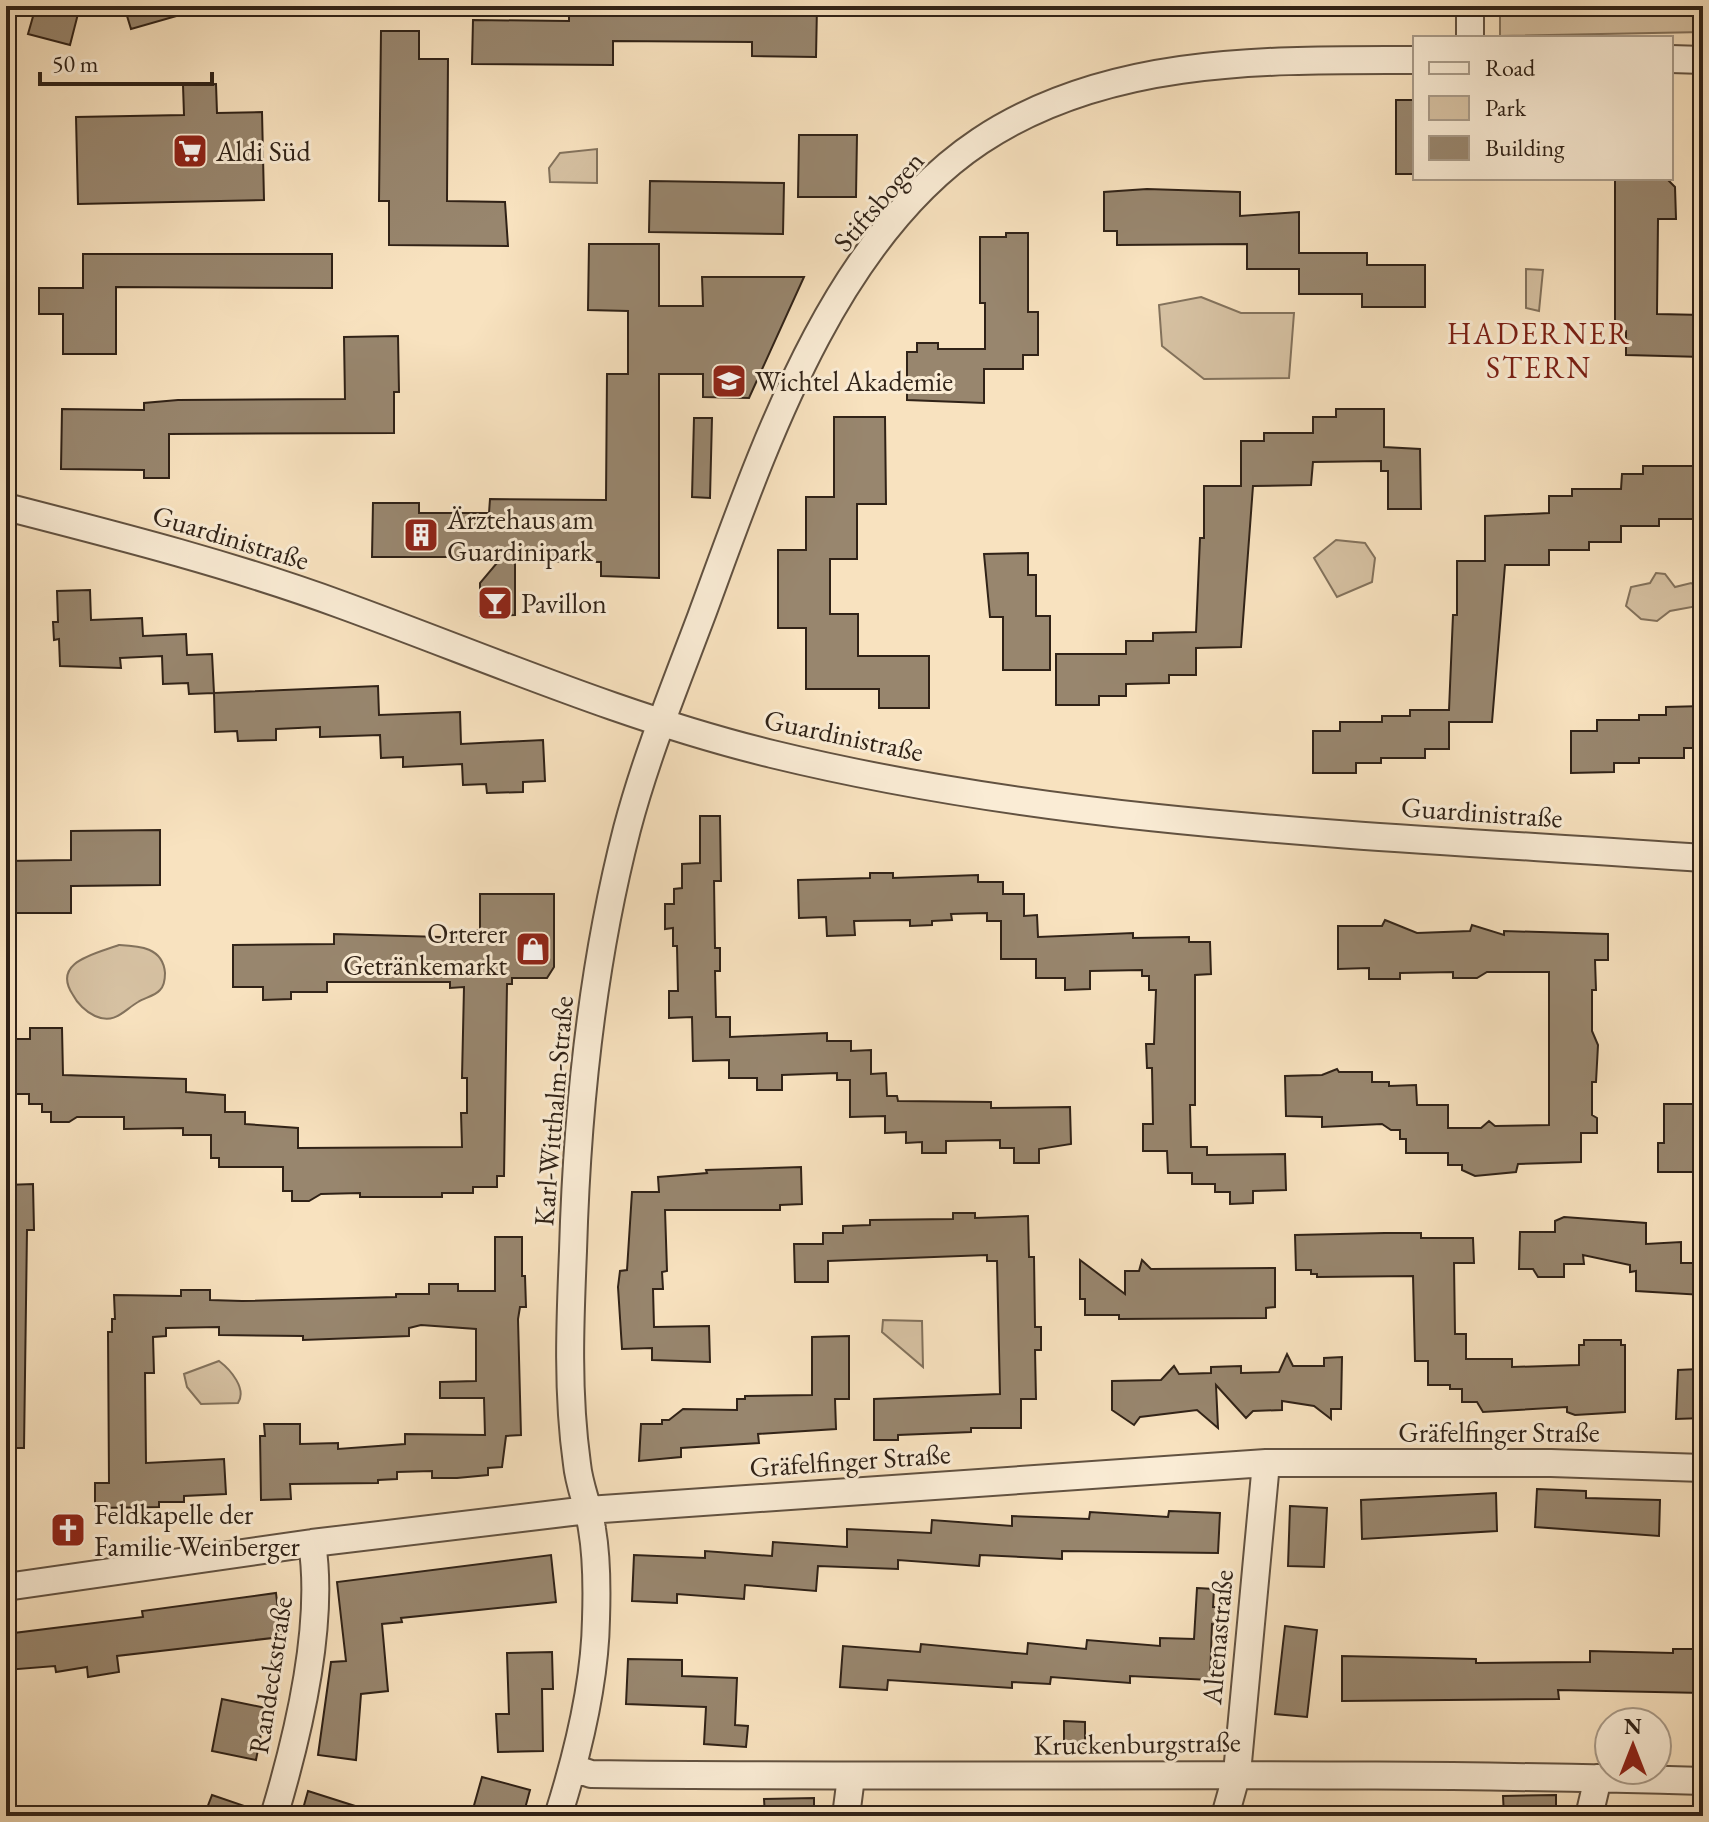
<svg xmlns="http://www.w3.org/2000/svg" width="1709" height="1822" font-family="'EB Garamond',serif">
	<style>
		.green { fill: #d6c1a2; stroke: #83725c; stroke-width: 2 }
		.building { fill: #98866e; stroke: #302217; stroke-width: 2 }
		.lines { fill: none; stroke-linecap: round; stroke-linejoin: round }
		.minor-casing { stroke: #625241; stroke-width: 30 }
		.minor { stroke: #faecd5; stroke-width: 26 }
		.labels { text-anchor: middle; dominant-baseline: central; stroke-width: 6; stroke-linejoin: round; paint-order: stroke }
		.poi-label { font-size: 28px; fill: #302217; stroke: #faecd5; text-anchor: start }
		.street-label { font-size: 28px; fill: #302217; stroke: #faecd5 }
		.neighbourhood-label { font-size: 30px; letter-spacing: 2px; fill: #7a1f14; stroke: #faecd5 }
	</style>
	<rect width="100%" height="100%" fill="#f8e2bf"/>
	<filter id="stains"><feTurbulence type="fractalNoise" baseFrequency=".0025" numOctaves="4"/><feColorMatrix values="0 0 0 0 .2 0 0 0 0 .09 0 0 0 0 .02 0 0 0 .5 -.17"/></filter>
	<radialGradient id="worn" r=".72"><stop offset=".6" stop-color="#630" stop-opacity="0"/><stop offset="1" stop-color="#630" stop-opacity=".3"/></radialGradient>
	<path class="green" d="M1500,6H1703V32L1500,36Z
		M597,149V183L550,182L549,168L560,153Z
		M1526,269L1543,270L1539,311L1526,308Z
		M1201,297L1241,313H1294L1289,378L1204,379L1162,346L1159,305Z
		M1336,540L1365,543L1375,558L1372,582L1337,597L1314,558Z
		M1656,573L1665,574L1675,587L1691,583L1703,591V605L1670,611L1657,621L1641,619L1626,606L1631,587L1650,583Z
		M119,945C139,946 163,947 165,973C165,978 164,986 160,990C155,996 144,998 138,1002C124,1010 115,1025 95,1016C86,1012 77,1003 73,995C51,962 95,954 119,945Z
		M883,1320L922,1321L923,1367L882,1332Z
		M219,1361C231,1370 247,1389 238,1403L201,1404L187,1387L184,1374Z"/>
	<path class="building" d="M36,6H80L70,45L28,34Z
		M124,6H194V11L131,29Z
		M634,6H817L816,57L752,56V42L613,41V65L472,64L473,20L569,21V15L634,16Z
		M381,31H419V59H448L447,201L505,202L508,246L389,245V201H379Z
		M216,84L217,113L262,112L264,200L78,204L76,117L184,115L183,85Z
		M1396,100H1415V174H1396Z
		M799,135H857L856,197H798Z
		M1615,178H1666L1675,187L1676,219H1658L1657,314L1703,315V357L1626,355V331L1615,330Z
		M650,181L784,183L783,234L649,232Z
		M1147,189L1240,192V216L1299,212V253H1367V265H1425V307H1362V294H1299V269H1247V244L1117,245V231H1104V192Z
		M1006,233H1028V312H1038V355H1023V369H984V403L907,400V352H917V343H938V349H985V303H980V237H1006Z
		M589,244H659V306H703L702,277H804L749,398L703,397V374H659V578L601,576V562L515,561V615L480,616V583L502,557H372L373,503H419V513H489L490,499L606,500L607,374H628V311L588,310Z
		M83,254H332V288L116,287V354H63V314H39V288H83Z
		M398,336L399,392H394V433L169,434V478H144V470L61,469L62,409L144,410V403L178,400L345,399L344,337Z
		M1336,409H1384V447L1420,449L1421,509H1388V471H1381V461L1313,462L1311,485L1253,486L1241,647L1196,648V675H1169V683L1126,684V696H1099V705H1056V654H1126V641H1153V633L1196,632L1200,538H1204V486H1241V441H1264V433H1313V417H1336Z
		M834,417H885L886,504H857V559H830V614H858V656H929V708H879V689H806V628H778V550H806V497H834Z
		M694,418H712L710,498L692,497Z
		M1643,466H1693V519H1659V526H1621V542H1589V550H1549V565H1505L1492,722H1449V749H1425V758H1381V763H1356V773H1313V731H1340V722H1382V716H1410V710H1449L1453,615H1457V561H1485V516L1549,513V496H1572V489H1621L1622,474H1643Z
		M1028,553V575H1036V616H1050V670H1003V617H990L984,554Z
		M90,590L91,620L142,618L143,636L186,634L187,655L212,654L214,693L378,686L379,715L460,712L461,744L543,740L545,781L523,782V792L487,793L486,784L463,785L462,764L403,767V757L381,758L380,735L320,737V727L276,729V740L238,741L237,731L215,732L214,693L189,694L188,683L163,684L162,656L120,658L121,668L60,666L59,639L54,640L53,622H58L57,591Z
		M1703,706V748H1684V758H1639V763H1614V772L1571,773V731H1597V720H1639V715H1666V707Z
		M700,816H720L721,881H714L715,948H720V971H715L716,1017H730V1037L827,1033V1041H851V1051L871,1050V1074L886,1073L887,1096H897L898,1101L991,1102V1108L1070,1107L1071,1144L1039,1149V1163H1014V1148H1000V1140L946,1141V1153H922V1142L906,1143V1132L885,1133V1116L850,1117V1080H837V1073L782,1075V1090H757V1078H729V1060L693,1061L692,1017L669,1018V991H678L677,946H673V928L665,929V904H674V889L682,888V864L700,863Z
		M160,830V885L71,886V913H6V861L71,860V831Z
		M870,873H893V878L978,875V882H1003V894H1024V916L1037,915L1038,937L1133,933V938L1189,937V942H1210L1211,974L1195,975V1105H1190L1191,1147H1207V1155L1285,1154L1286,1190L1253,1191V1203L1230,1204V1192H1215V1184H1192V1173H1168L1167,1151H1143V1124H1153L1152,1068H1147L1146,1044H1154L1156,990H1149V976H1142V970L1090,971V989L1065,990V978H1036V959H1001V921H987V913L951,914L952,920L932,921V925L910,926V920L854,921L855,935L827,936L826,917L799,918L798,880L870,878Z
		M480,894H554V967L547,978H512V984H507L504,1176H497V1187H473V1193H442V1197H360V1193L321,1194L309,1201H292V1191H283V1167H219V1158H211V1135H183V1128L124,1129V1117H77L69,1122H51V1112H42V1104H29V1094H11L15,1039H30V1028H62L63,1075L186,1079V1092L225,1095V1112H245V1124L298,1128V1148L462,1147L461,1113H467V1078H462L464,987L450,988V982H327V992H291V999L263,1000V987H233V945L334,944V934L477,938V930H480Z
		M1385,920L1417,933L1470,931L1472,925L1504,935V931L1608,934V960H1595L1596,990H1592V1031L1598,1045L1596,1082H1592V1115L1597,1118V1133H1581V1162L1518,1164L1516,1172L1475,1176L1462,1170V1165H1448V1153H1406V1139H1400V1130H1391L1382,1124L1322,1127V1117L1286,1116L1285,1076L1322,1075L1337,1069L1339,1072H1372V1082H1389V1086L1416,1085L1417,1105H1448V1128H1481L1489,1121L1495,1126L1549,1125V972H1487L1477,978H1453V972L1400,973V979H1369V968L1338,969V926H1382Z
		M1664,1104H1703V1172H1658V1143H1664Z
		M801,1167L802,1204L780,1205V1210H665L667,1271L662,1272L663,1289H653L654,1327L709,1326L710,1362L652,1360V1348L622,1349L618,1287L620,1271L627,1270L632,1192H659L658,1177L707,1173L706,1170Z
		M33,1184L34,1230H27L24,1448H6V1185Z
		M953,1213H975V1218L1028,1216L1029,1257H1034L1035,1327H1041V1350H1035L1036,1399H1021V1428H971V1432L898,1435V1440H874V1399L1000,1394L997,1261H987V1255L828,1261V1282H795L794,1244H823V1233H843V1226L870,1225V1220L953,1219Z
		M1564,1217L1646,1223V1244L1681,1242V1263H1703V1295L1636,1291V1271L1630,1272V1265L1583,1255L1584,1264H1564V1277H1538L1533,1269H1519L1520,1232H1555V1221Z
		M1385,1233H1421V1238H1473L1474,1263H1454L1455,1334H1466V1359H1512V1367L1579,1365V1345H1584V1340H1621V1345H1625V1412L1575,1415L1567,1412V1407L1483,1412L1477,1402H1462V1389H1450V1385H1428V1361H1415L1413,1276L1317,1277V1274H1311V1270H1296L1295,1235Z
		M495,1237H522V1276H525L526,1307H520L518,1319L521,1435L506,1436L502,1467L488,1468V1475L457,1478H432V1471L397,1472V1479L378,1480V1483L290,1484L291,1499L261,1500L260,1436H265L264,1424H300V1444L338,1443V1449L405,1444V1434L485,1435L484,1398H440V1382L476,1381V1329L421,1325L409,1328V1336L303,1340V1336L219,1335V1327L166,1328V1336L153,1337L154,1373H145L146,1463L224,1459L226,1494L184,1496V1502H159V1507L95,1508V1483H109L108,1332H112V1319H115L114,1295L181,1296V1290H210V1300L242,1301L396,1297V1294H429V1284H458V1291H495Z
		M1080,1260L1125,1294V1271H1139L1142,1260L1151,1269L1275,1268V1307L1266,1308V1318L1119,1319V1315H1085V1299H1080Z
		M849,1336V1399H835L836,1429L758,1434L759,1443L681,1448V1457L639,1461L641,1424H662V1420H669L683,1409L737,1410V1399H745V1396L812,1395V1337Z
		M1287,1354L1293,1366H1324V1358L1342,1357L1341,1409H1331V1419L1314,1406L1282,1401V1410L1253,1411L1246,1418L1216,1385L1218,1428L1197,1410L1140,1417L1134,1425L1112,1410V1381L1161,1380L1174,1366L1179,1374L1211,1373V1367L1241,1366V1373L1279,1372Z
		M1698,1369L1703,1418L1676,1419L1678,1370Z
		M1537,1489L1586,1491V1498L1660,1500L1659,1536L1535,1527Z
		M1496,1493L1497,1531L1362,1539L1361,1500Z
		M1290,1506L1327,1508L1324,1567L1288,1566Z
		M1169,1511L1220,1513L1218,1553L1062,1551V1559L980,1555L979,1566L898,1560V1569L818,1566L816,1591L745,1585L744,1599L677,1594V1603L632,1601L634,1555L705,1558V1551L772,1556L773,1542L847,1547V1529L931,1533L932,1520L1012,1526V1516L1089,1519L1090,1512L1168,1517Z
		M551,1555L556,1602L401,1618L402,1622L382,1624L388,1691L361,1694L356,1760L318,1755L331,1662L346,1661L337,1582Z
		M1197,1588L1214,1589L1213,1607H1217L1216,1625L1212,1624L1210,1680L1130,1676V1683L1051,1677L1050,1684L1012,1682V1688L888,1680L887,1690L840,1687L843,1646L920,1652L921,1644L1027,1654L1028,1643L1086,1649L1087,1640L1160,1646V1638L1194,1639Z
		M276,1593L281,1637L117,1656L119,1672L88,1677L87,1667L56,1672L55,1666L6,1670V1634L143,1617L142,1611Z
		M1285,1626L1317,1630L1307,1717L1275,1714Z
		M1673,1649H1703V1693L1558,1690L1559,1699L1342,1701V1656L1476,1659V1663L1590,1662V1651L1673,1653Z
		M552,1652L553,1689H542L543,1751L498,1752L496,1714H509L507,1653Z
		M628,1659L682,1660V1676L737,1678L735,1725L748,1726L746,1747L704,1744L706,1707L626,1704Z
		M222,1699L266,1708L256,1760L212,1751Z
		M1064,1721L1085,1722V1747L1064,1746Z
		M482,1777L530,1790L523,1816H471Z
		M308,1791L374,1812L373,1816H301Z
		M212,1795L259,1811L258,1816H204Z
		M1556,1795V1816H1504L1503,1796Z
		M814,1798V1816H765L764,1799Z"/>
	<g class="lines">
		<defs>
			<path id="minor" d="M1470,38V6
				M1671,59L1703,60
				M6,507C119,536 233,565 342,605C485,657 624,718 772,754C1076,828 1392,836 1703,858
				M6,1587L312,1543L588,1510L1266,1463H1551L1703,1468
				M573,1768L591,1774C962,1779 1332,1770 1703,1781
				M274,1816C298,1736 325,1626 312,1543
				M558,1816C578,1753 595,1685 596,1619C597,1589 597,1558 592,1529C589,1507 579,1486 577,1464C567,1393 570,1322 573,1251C577,1110 592,965 627,829C646,757 675,686 701,617C761,455 830,241 980,141C1108,56 1269,60 1415,60
				M846,1816L851,1777
				M1225,1816L1237,1773L1266,1463
				M1589,1816L1598,1778"/>
		</defs>
		<use href="#minor" class="minor-casing"/>
		<use href="#minor" class="minor"/>
	</g>
	<defs>
		<symbol id="supermarket-square" viewBox="-11 -11 22 22"><rect x="-9" y="-9" width="18" height="18" rx="4" fill="#8f2418" stroke="#faecd5"/><path d="M-6-5.5h2.5l.6 2H6L4.5 2H-2.5L-4.4-4H-6ZM-1.5 3.2a1.3 1.3 0 1 0 .1 0ZM3 3.2a1.3 1.3 0 1 0 .1 0Z" fill="#fff"/></symbol>
		<symbol id="school-square" viewBox="-11 -11 22 22"><rect x="-9" y="-9" width="18" height="18" rx="4" fill="#8f2418" stroke="#faecd5"/><path d="M0-5L7-2L0 1L-7-2ZM-4 1L0 2.5L4 1V4Q0 6-4 4Z" fill="#fff"/></symbol>
		<symbol id="building-square" viewBox="-11 -11 22 22"><rect x="-9" y="-9" width="18" height="18" rx="4" fill="#8f2418" stroke="#faecd5"/><path d="M-4-6H4V6H1V3H-1V6H-4ZM-2.5-4.3h1.7v1.8h-1.7ZM.8-4.3h1.7v1.8H.8ZM-2.5-1h1.7V.8h-1.7ZM.8-1h1.7V.8H.8Z" fill="#fff"/></symbol>
		<symbol id="bar-square" viewBox="-11 -11 22 22"><rect x="-9" y="-9" width="18" height="18" rx="4" fill="#8f2418" stroke="#faecd5"/><path d="M-6-5H6L.8 .8V4.5H3.5V6h-7V4.5H-.8V.8Z" fill="#fff"/></symbol>
		<symbol id="shop-square" viewBox="-11 -11 22 22"><rect x="-9" y="-9" width="18" height="18" rx="4" fill="#8f2418" stroke="#faecd5"/><path d="M-5-2.5h2.3a2.7 3.5 0 0 1 5.4 0H5L5.5 6h-11ZM-1.5-2.5h3a1.5 2.3 0 0 0-3 0Z" fill="#fff"/></symbol>
		<symbol id="church-square" viewBox="-11 -11 22 22"><rect x="-9" y="-9" width="18" height="18" rx="4" fill="#8f2418" stroke="#faecd5"/><path d="M-1.2-6h2.4v3.5h3.3v2.4h-3.3V6h-2.4V-.1h-3.3v-2.4h3.3Z" fill="#fff"/></symbol>
	</defs>
	<g fill-rule="evenodd">
		<use href="#supermarket-square" x="170" y="131" width="40" height="40"/>
		<use href="#school-square" x="709" y="361" width="40" height="40"/>
		<use href="#building-square" x="401" y="515" width="40" height="40"/>
		<use href="#bar-square" x="475" y="583" width="40" height="40"/>
		<use href="#shop-square" x="513" y="929" width="40" height="40"/>
		<use href="#church-square" x="48" y="1510" width="40" height="40"/>
	</g>
	<g class="labels">
		<g class="poi-label">
			<text x="216" y="151">Aldi Süd</text>
			<text x="755" y="381">Wichtel Akademie</text>
			<text x="447" y="519">Ärztehaus am<tspan x="447" dy="32">Guardinipark</tspan></text>
			<text x="521" y="603">Pavillon</text>
			<text x="507" y="933" text-anchor="end">Orterer<tspan x="507" dy="32">Getränkemarkt</tspan></text>
			<text x="94" y="1514">Feldkapelle der<tspan x="94" dy="32">Familie Weinberger</tspan></text>
		</g>
		<g class="street-label">
			<text transform="translate(878 201) rotate(-49)">Stiftsbogen</text>
			<text transform="translate(231 537) rotate(17)">Guardinistraße</text>
			<text transform="translate(844 735) rotate(12)">Guardinistraße</text>
			<text transform="translate(1482 812) rotate(4)">Guardinistraße</text>
			<text transform="translate(553 1111) rotate(-85)">Karl-Witthalm-Straße</text>
			<text x="1499" y="1432">Gräfelfinger Straße</text>
			<text transform="translate(850 1460) rotate(-4)">Gräfelfinger Straße</text>
			<text transform="translate(1217 1637) rotate(-85)">Altenastraße</text>
			<text transform="translate(270 1675) rotate(-81)">Randeckstraße</text>
			<text transform="translate(1137 1743) rotate(-1)">Kruckenburgstraße</text>
		</g>
		<g class="neighbourhood-label">
			<text x="1539" y="333">HADERNER<tspan x="1539" dy="34">STERN</tspan></text>
		</g>
	</g>
	<rect width="1709" height="1822" fill="none" stroke="#f8e2bf" stroke-width="32"/>
	<rect x="8" y="8" width="1693" height="1806" fill="none" stroke="#302217" stroke-width="4"/>
	<rect x="16" y="16" width="1677" height="1790" fill="none" stroke="#302217" stroke-width="2"/>
	<rect x="1413" y="36" width="260" height="144" fill="#faecd5" stroke="#a99b89" stroke-width="2"/>
	<rect x="1429" y="62" width="40" height="12" fill="#faecd5" stroke="#a99b89" stroke-width="2"/>
	<text x="1485" y="76" font-size="24" fill="#302217">Road</text>
	<rect x="1429" y="96" width="40" height="24" fill="#d6c1a2" stroke="#a99b89" stroke-width="2"/>
	<text x="1485" y="116" font-size="24" fill="#302217">Park</text>
	<rect x="1429" y="136" width="40" height="24" fill="#98866e" stroke="#a99b89" stroke-width="2"/>
	<text x="1485" y="156" font-size="24" fill="#302217">Building</text>
	<g transform="translate(1633 1746)"><circle r="38" fill="#faecd5" stroke="#a99b89" stroke-width="2"/>
	<path d="M0-6L14 30L0 20L-14 30Z" fill="#8f2418"/>
	<text y="-12" font-size="22" font-weight="bold" text-anchor="middle" fill="#302217">N</text>
	</g>
	<path d="M40 72v12h172v-12" fill="none" stroke="#302217" stroke-width="4"/>
	<text x="52" y="72" font-size="24" fill="#302217" stroke="#faecd5" stroke-width="6" paint-order="stroke">50 m</text>
	<rect width="100%" height="100%" filter="url(#stains)"/>
	<rect width="100%" height="100%" fill="url(#worn)"/>
</svg>
